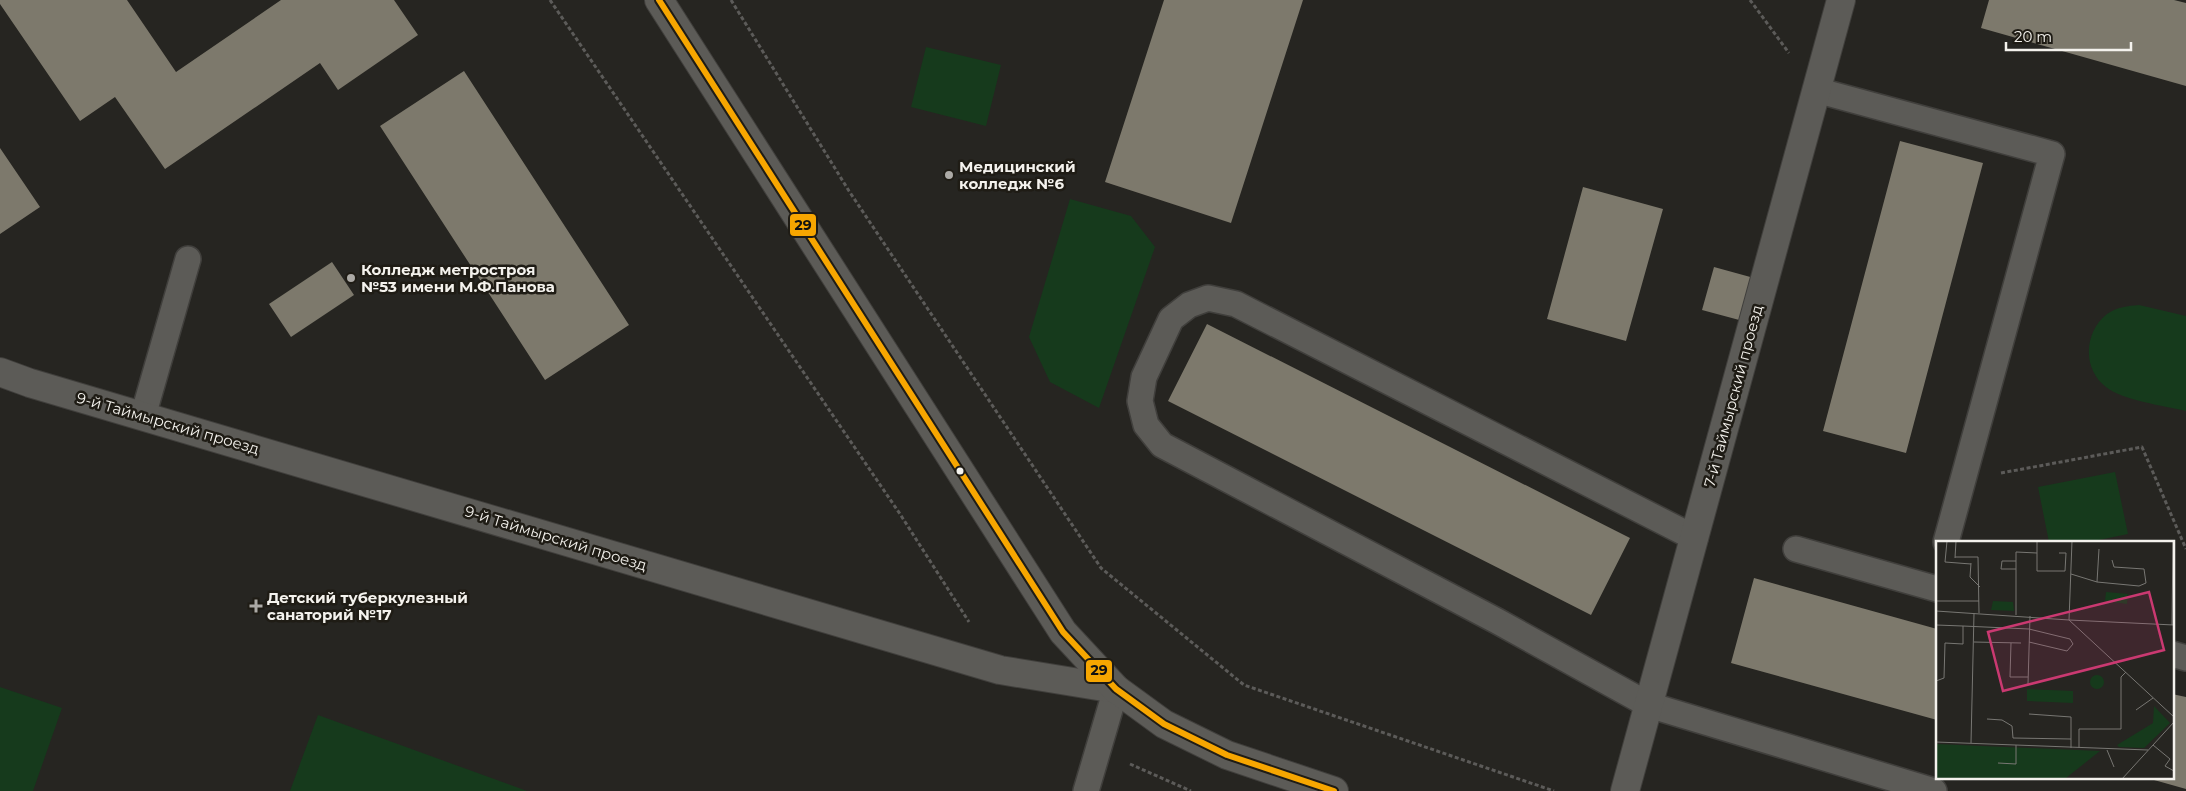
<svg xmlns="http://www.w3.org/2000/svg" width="2186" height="791" font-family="Montserrat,sans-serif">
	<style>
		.green { fill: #163a1c }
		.building { fill: #7d796c }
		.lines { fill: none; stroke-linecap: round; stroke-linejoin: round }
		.service-casing { stroke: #403f3c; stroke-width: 28 }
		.minor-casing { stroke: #403f3c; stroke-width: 30 }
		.tertiary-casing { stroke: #403f3c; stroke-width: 30 }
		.path { stroke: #5c5b59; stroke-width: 3; stroke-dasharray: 4 2.5; stroke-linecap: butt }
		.service { stroke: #5c5b57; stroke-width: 25 }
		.minor { stroke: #5c5b57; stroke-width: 28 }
		.tertiary { stroke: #5c5b57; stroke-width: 28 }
		.bus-1-casing { stroke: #1f1c15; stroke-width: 10 }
		.bus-1 { stroke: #f7a600; stroke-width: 6 }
		.poi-dot { fill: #acaaa6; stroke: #1f1c15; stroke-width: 2 }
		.bus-dot { fill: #f4f2ed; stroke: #1f1c15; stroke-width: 2 }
		.labels { text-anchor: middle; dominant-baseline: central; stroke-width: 5; stroke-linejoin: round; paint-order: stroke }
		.poi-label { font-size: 15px; font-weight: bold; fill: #f4f2ed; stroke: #1f1c15; text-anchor: start }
		.street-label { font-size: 15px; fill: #f4f2ed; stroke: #1f1c15 }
		.inset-road { fill: none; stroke: #787773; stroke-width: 1 }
		.view { fill: #ca3971; fill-opacity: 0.15; stroke: #ca3971; stroke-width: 2.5 }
		.inset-edge { fill: none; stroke: #f4f2ed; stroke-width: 2.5 }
		.line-badge { stroke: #1f1c15; stroke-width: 2 }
		.pale-badge-label { font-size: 14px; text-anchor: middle; font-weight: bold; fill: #111 }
	</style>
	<rect width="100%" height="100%" fill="#262521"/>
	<path class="green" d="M926,47L1001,65L986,126L911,107Z
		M1070,199L1131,216L1155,247L1099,408L1050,382L1029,337Z
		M2139,305L2186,316V411C2165,406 2121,400 2106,387C2082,369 2084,332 2107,314C2117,307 2128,306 2139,305Z
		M2115,472L2128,534L2089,542H2049L2038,487Z
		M0,687L62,708L33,791H0Z
		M318,715L527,791H290Z"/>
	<path class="building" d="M0,0H127L176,72L281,0H394L418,35L338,90L320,63L165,169L115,97L80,121L0,4Z
		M1164,0H1303L1231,223L1105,182Z
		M1989,0H2174L2186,3V86L1981,28Z
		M464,71L629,325L545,380L380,126Z
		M1900,141L1983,163L1906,453L1823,431Z
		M0,148L40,207L0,234Z
		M1583,187L1663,209L1626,341L1547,319Z
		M332,262L354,295L291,337L269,304Z
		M1714,267L1754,278L1743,321L1702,310Z
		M1207,324L1630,538L1591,615L1168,401Z
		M1754,578L1937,629V720L1731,663Z
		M2172,694L2186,697V789L2147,778L2172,777Z"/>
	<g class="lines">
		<defs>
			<path id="service" d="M1816,90L2052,154L1946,542
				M143,416L188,259
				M1695,538L1236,304L1208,298L1189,305L1171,319L1144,377L1140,401L1146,425L1162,445L1497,621L1649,705L1934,791
				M1796,549L1937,589
				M2172,654L2186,658
				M1086,791L1116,689"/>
			<path id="minor" d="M0,372L30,383L1000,670L1116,689
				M1625,791L1841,0"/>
			<path id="tertiary" d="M659,0L1063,632L1116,689L1164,724L1227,755L1334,791"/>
		</defs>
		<use href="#service" class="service-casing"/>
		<use href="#minor" class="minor-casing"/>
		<use href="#tertiary" class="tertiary-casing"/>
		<path class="path" d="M550,0L900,514L969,622
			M731,0L849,191L1101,568L1244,685L1554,791
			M1750,0L1789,53
			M2001,473L2142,447L2186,549
			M1130,764L1191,791"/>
		<use href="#service" class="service"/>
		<use href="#minor" class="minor"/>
		<use href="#tertiary" class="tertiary"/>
		<defs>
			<path id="bus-1" d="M659,0L1063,632L1116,689L1164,724L1227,755L1334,791"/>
		</defs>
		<use href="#bus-1" class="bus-1-casing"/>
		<use href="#bus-1" class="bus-1"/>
	</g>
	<g class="poi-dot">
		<circle cx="949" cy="175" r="5"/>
		<circle cx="351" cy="278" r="5"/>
		<path d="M253.5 598.5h5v5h5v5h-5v5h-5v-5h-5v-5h5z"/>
	</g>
	<circle class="bus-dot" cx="960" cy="471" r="4.5"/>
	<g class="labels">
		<g class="poi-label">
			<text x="959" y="166">Медицинский<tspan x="959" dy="17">колледж №6</tspan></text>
			<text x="361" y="269">Колледж метростроя<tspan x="361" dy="17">№53 имени М.Ф.Панова</tspan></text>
			<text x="267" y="597">Детский туберкулезный<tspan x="267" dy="17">санаторий №17</tspan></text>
		</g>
		<g class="street-label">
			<text transform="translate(1733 396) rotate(-75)">7-й Таймырский проезд</text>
			<text transform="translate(168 423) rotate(16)">9-й Таймырский проезд</text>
			<text transform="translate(556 538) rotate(17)">9-й Таймырский проезд</text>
		</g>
	</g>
	<g transform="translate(1936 541)">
		<rect width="238" height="238" fill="#262521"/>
		<path d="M170,51L192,53L191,63L169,60ZM57,60L77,61L78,70L55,69ZM154 141a7 7 0 1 1 14 0a7 7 0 1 1-14 0ZM91,148L137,150V162L91,160ZM218,165L234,182L208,207L183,206L181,204L217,182ZM0,203L164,210L130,237L0,238Z" fill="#163a1c"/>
		<path class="inset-road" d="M11,0L9,21L35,23M101,0V30H129L130,12H123M136,0L133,79L238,84M19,16H42L43,72M19,17L20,0M35,22L34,36L44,46M80,28H65L66,20H80M135,33L161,41L163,8M161,41L203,45L210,42L208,28L178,26L176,19M0,60H43M0,70L133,79L238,176M80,74V11L101,12M0,84L27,85M236,84L237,0M38,101L85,102M75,102L74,136H92M0,140L8,137L9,102L27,103V85L93,88L134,98L137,103L131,110L93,101M92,143L94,75M200,169L217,157M93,173L135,176V207M51,178L66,179L76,185L77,197L135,198M0,201L212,209M35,202L38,72M217,204L234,218L229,225L238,230M143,207V188H185V136L190,131M171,209L178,226M62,222L80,223V204M186,238L238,181"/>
		<path class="view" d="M213,51L228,109L67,150L52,91Z"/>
		<rect width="238" height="238" class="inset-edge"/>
	</g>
	<g class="line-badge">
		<rect x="789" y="213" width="28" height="24" rx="5" fill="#f7a600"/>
		<rect x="1085" y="659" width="28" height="24" rx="5" fill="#f7a600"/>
	</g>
	<g class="pale-badge-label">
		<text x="803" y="230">29</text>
		<text x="1099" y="675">29</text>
	</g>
	<path d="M2006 42v8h125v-8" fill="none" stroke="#f4f2ed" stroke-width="2.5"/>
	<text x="2014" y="42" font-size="15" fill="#f4f2ed" stroke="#1f1c15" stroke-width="4" paint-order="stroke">20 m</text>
</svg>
